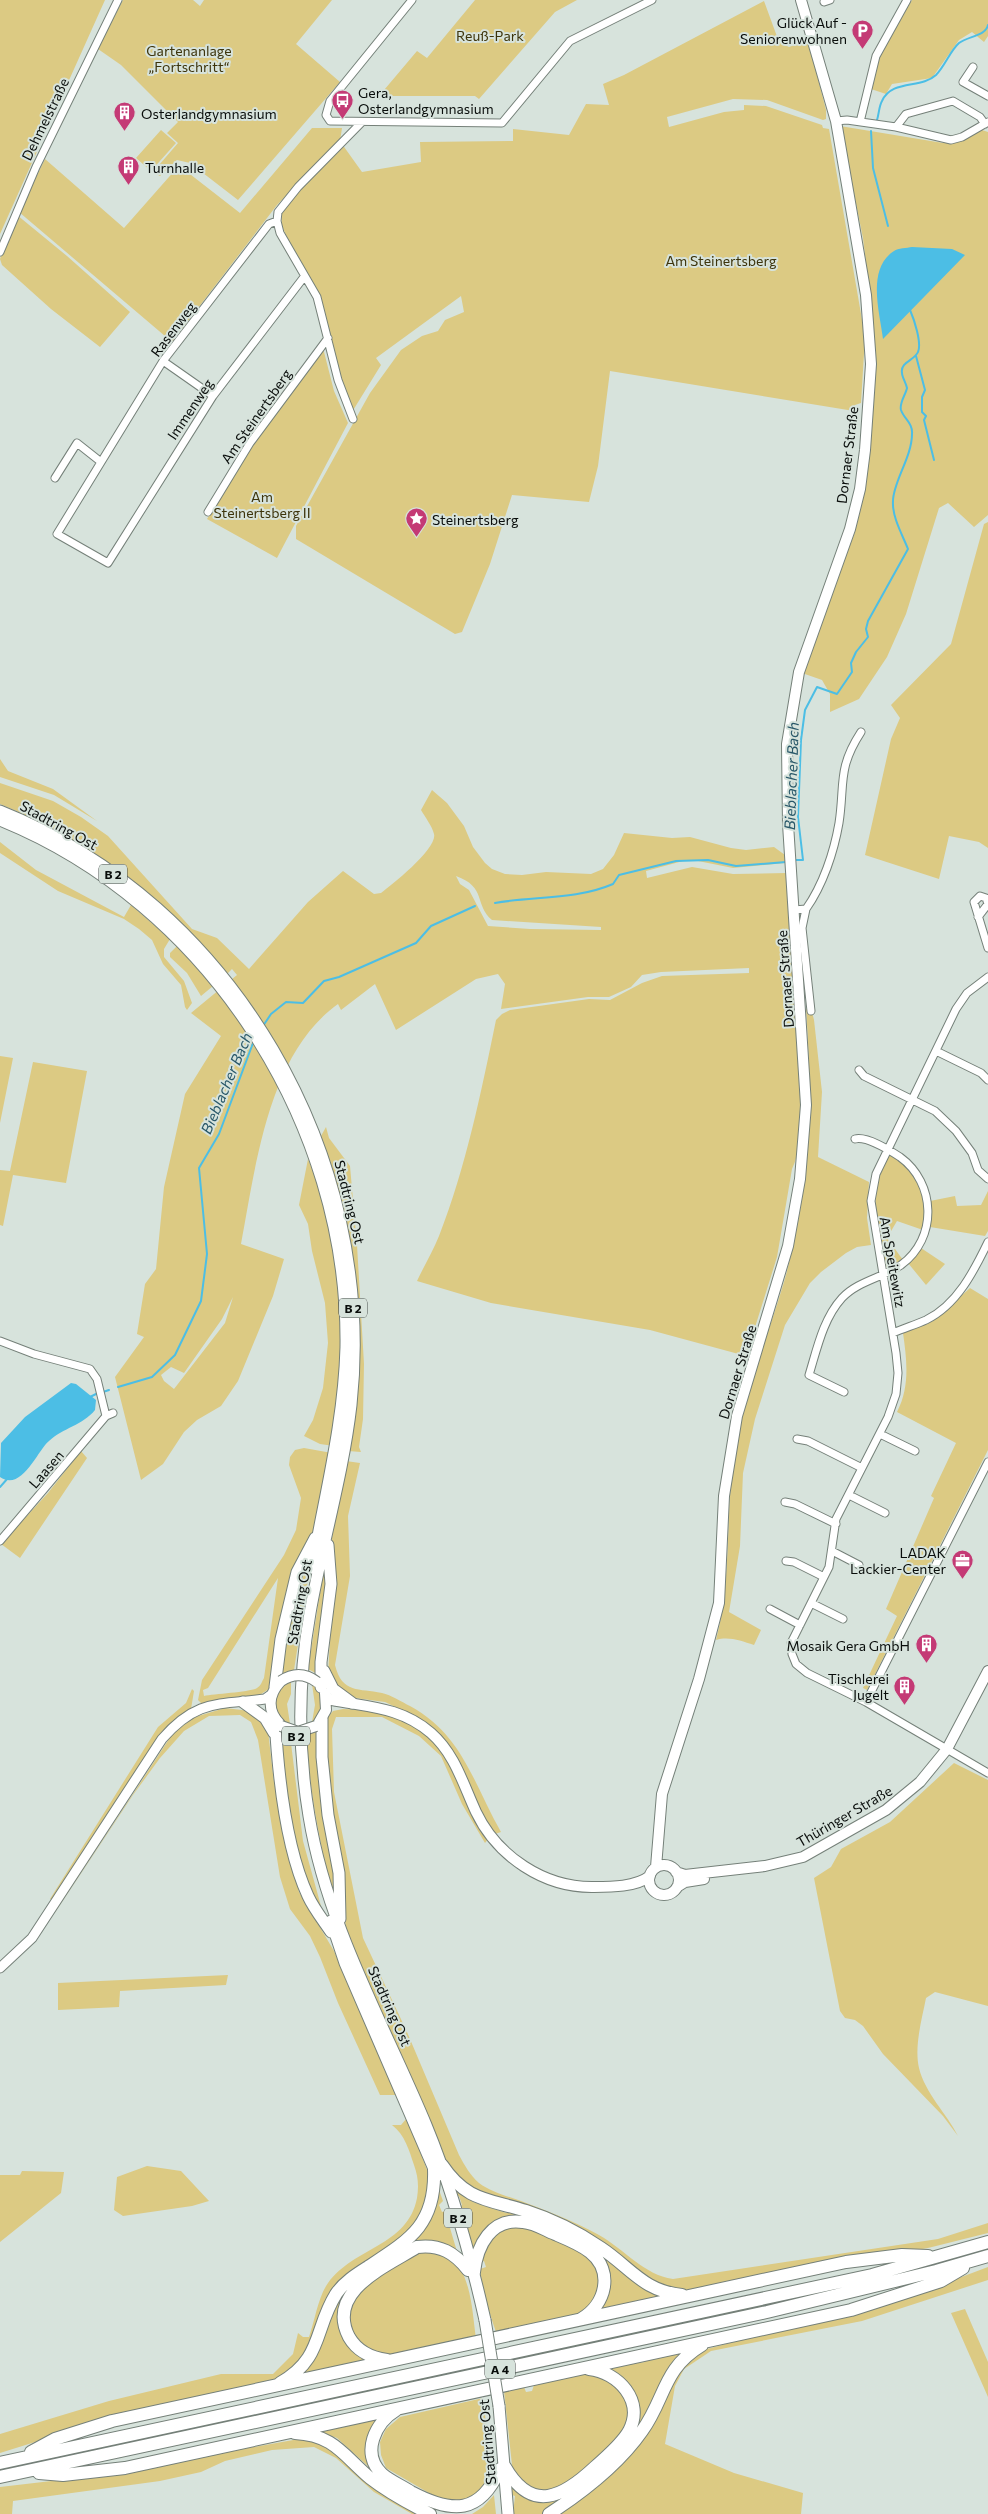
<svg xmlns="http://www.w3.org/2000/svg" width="988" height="2514" font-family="Commissioner,sans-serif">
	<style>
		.green { fill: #dcca83; fill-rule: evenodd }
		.water { fill: #4cbee5 }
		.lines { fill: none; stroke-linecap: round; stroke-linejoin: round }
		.stream { stroke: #4cbee5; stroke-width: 2 }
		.minor-casing { stroke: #758079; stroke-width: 9 }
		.tertiary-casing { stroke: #758079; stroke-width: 11 }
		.secondary-casing { stroke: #758079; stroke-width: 12 }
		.trunk-casing { stroke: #758079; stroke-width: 13 }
		.motorway-casing { stroke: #758079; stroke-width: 14 }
		.minor { stroke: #fff; stroke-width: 7 }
		.tertiary { stroke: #fff; stroke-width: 9 }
		.secondary { stroke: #fff; stroke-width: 10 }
		.trunk { stroke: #fff; stroke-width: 11 }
		.motorway { stroke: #fff; stroke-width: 12 }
		.secondary-bridge-casing { stroke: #758079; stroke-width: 12; stroke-linecap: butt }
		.trunk-bridge-casing { stroke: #758079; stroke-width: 13; stroke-linecap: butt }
		.secondary-bridge { stroke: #fff; stroke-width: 10 }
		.trunk-bridge { stroke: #fff; stroke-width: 11 }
		.labels { text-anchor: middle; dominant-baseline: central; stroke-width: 4; stroke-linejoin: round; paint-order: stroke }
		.shield { fill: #d7e3dc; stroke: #474d4a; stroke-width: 1 }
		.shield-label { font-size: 12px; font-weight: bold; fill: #090d0b }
		.poi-label { font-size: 14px; fill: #090d0b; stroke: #d7e3dc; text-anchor: end }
		.park-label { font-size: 14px; fill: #3d340b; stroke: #d7e3dc }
		.street-label { font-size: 14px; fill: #090d0b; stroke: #d7e3dc }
		.water-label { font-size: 15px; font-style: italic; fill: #295869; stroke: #d7e3dc }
	</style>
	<rect width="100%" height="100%" fill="#d7e3dc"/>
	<path class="green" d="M0,0H105L0,234Z
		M123,0H193L200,6L204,0H332L296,44L340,82L238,200L190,163L177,160L160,176L153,172L178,143L167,133L178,122L121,65L98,49Z
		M475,0H577L555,12L479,99L475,96H379L417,51L427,58Z
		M912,0H988V36L984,42L972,32L959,40L932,78L892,84L886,94L871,89L880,55Z
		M764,1L779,42L789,47L808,40L826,110V119L823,120L767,100L733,99L667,117L669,127L724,112L744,110V105L766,106L822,125L823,128L829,129L865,337L861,403L855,405L854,411L610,371L598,466L589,502L512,495L490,564L462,632L455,634L296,539V526L370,393L401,350L422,336L438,331L445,320L464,312L461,296L376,358L381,365L352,412L341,382L330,337L282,226L281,210L342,144L362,172L421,162L420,142L513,141V129L569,135L586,104L609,105L603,84L624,75Z
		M840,126L943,143L968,137L982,130L988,132V515L974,527L948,503L939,508L906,614L887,657L859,699L830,712V694L822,680L802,673L855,532L852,531L874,380L875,341L863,238Z
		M312,128H342L340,141L277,205L172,342L19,212L45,159L124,228L176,169L186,171L240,213Z
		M161,130L176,143L151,171L136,158Z
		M17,215L67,256L130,312L100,347L51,309L2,265L0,259Z
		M323,348L334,391L348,423L277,558L207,519L252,447Z
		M988,522V848L979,842L949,836L939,879L865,855L891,739L900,718L891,705L951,644L984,524Z
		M0,759L8,771L53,789L97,821L54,795L0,777Z
		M0,783L53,801L81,817L108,836L192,929L217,938L249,969L308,902L343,871L374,894L381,893C392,885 438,848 434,834C432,826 425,817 421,810L432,790L447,803L464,826L473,847L485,863L492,869L505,874L522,875L546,872L591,874L603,869L614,855L624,833L672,838L690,837L731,848L746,850L774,847L785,855V863L733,868L698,861H683L646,871L647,878L692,867L733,874L787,873C791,924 794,975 797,1025C800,1065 809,1133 792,1169L777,1257L746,1356L650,1330L491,1303L417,1281C424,1266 433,1251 439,1236C466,1167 481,1093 496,1020L502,1014L510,1010L589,999L610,1000L642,983L662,976L749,973V968L661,972L642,975L631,987L609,997H588L501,1009L505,984L498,974L476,979L396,1030L375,984L341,1010L338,1004C268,1054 256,1165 241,1244L284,1259L273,1296L238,1381L221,1406L197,1420L184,1432L163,1464L141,1480L115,1377L144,1337L137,1334L145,1284L156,1269L164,1187L185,1094L221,1036L191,1013L237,975L232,969L227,974C167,899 88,840 0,804ZM456,876C487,887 474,905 492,920L601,927V930L530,929L488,926L469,890L460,884ZM233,1297L225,1323L174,1389L164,1381L161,1375L171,1367L184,1373L222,1319Z
		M0,842L36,870L124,917L131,905L170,939L164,949V957L184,981L192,1003L187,1010L185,1007L181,985L163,964L152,940L139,929L124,919L58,891L0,853Z
		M177,946L213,986L201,996L187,973L170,957V953Z
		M806,1009L812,1012L814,1020L822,1092L818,1157L869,1182L867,1218L871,1245L857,1247L846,1253L821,1272L810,1283L785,1325L755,1419L743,1473L740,1546L729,1612L761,1630L754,1645C741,1641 729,1636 716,1640C733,1577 724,1509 736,1445C746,1390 768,1336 784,1282C810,1191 813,1104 806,1009Z
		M0,1056L13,1058L0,1123Z
		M33,1062L87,1071L66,1183L13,1175L3,1226L0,1225V1170L10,1171Z
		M326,1127L329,1138L350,1166L357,1245L364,1364L363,1419L359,1447L361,1452L348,1451C353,1418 359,1385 359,1352C359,1277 346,1208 321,1136Z
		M892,1155C910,1167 918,1181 925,1202L955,1196L957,1206L981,1205L988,1191V1231L985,1236L930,1227L923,1230L897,1221L887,1238L903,1260L892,1268H887L883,1264C877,1222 868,1197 886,1157Z
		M308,1159C330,1210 343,1295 343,1351C343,1382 337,1415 334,1446L320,1444L304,1436L313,1420L323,1388L328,1343L325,1303L312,1251L308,1224L299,1205Z
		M921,1248L945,1264L926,1285L908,1263Z
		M970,1288L988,1299V1450L867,1690L863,1688L897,1616L886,1609L934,1498L931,1496L956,1443L897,1412C910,1387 907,1361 903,1333L933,1321Z
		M304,1448L332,1453L314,1532L304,1550L269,1689L258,1696L202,1704L198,1700L202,1680L284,1555L296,1530L301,1498L289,1465L290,1457L295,1450ZM278,1578L264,1678C262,1681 261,1686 257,1688C252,1692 214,1694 204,1696L203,1690L208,1688Z
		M81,1451L87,1458L20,1558L1,1544L48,1493Z
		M346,1461L360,1463L348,1516L350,1576L335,1665C342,1694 359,1688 382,1693C391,1695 402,1702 410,1706C463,1735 473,1783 501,1832L495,1834L482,1816L465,1776L412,1715L385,1702L355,1698L338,1690L328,1674L334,1571L332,1538Z
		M312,1554L294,1670L282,1674C288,1633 295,1592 312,1554Z
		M326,1555L329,1577L319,1675L308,1669Z
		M291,1681V1694L287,1704L290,1724C268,1720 273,1687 291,1681Z
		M312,1684C324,1695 326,1711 312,1722L315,1705Z
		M192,1689L194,1691L191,1709L180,1715L159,1736L55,1900L50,1899L158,1727L186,1703Z
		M225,1708L250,1711L257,1716L268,1731L274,1782L299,1892L334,1951L396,2095H380L338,2003L320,1957L310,1936L290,1909L280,1877L258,1740L251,1722L240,1715L209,1716L184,1731L160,1758L133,1795L47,1925L173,1733L195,1717Z
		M343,1709C443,1713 449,1762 488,1839L485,1843L462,1804L441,1756L419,1736L382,1717H336L332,1729L334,1792L363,1938L407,2032L459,2155C465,2166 470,2175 479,2183C491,2192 507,2196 521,2201C547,2211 574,2221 599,2235C624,2249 644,2275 673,2279L938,2239L988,2223V2233L928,2248L680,2291L656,2286L615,2253L475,2195L445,2163L347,1936L328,1788L325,1721L333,1711Z
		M319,1729L336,1878L337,1907C320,1850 310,1794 306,1734Z
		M280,1730L290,1735L303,1841L324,1917C290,1860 287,1794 280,1730Z
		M954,1763L988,1780V2006L935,1992L926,1998C922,2019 914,2046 919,2068C925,2093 947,2114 958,2136L943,2116L883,2054L863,2026L855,2020L845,2018L840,2011L814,1878L831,1867L841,1849L890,1822Z
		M228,1975L226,1985L120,1991L119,2007L58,2010V1983Z
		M407,2118L429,2175L425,2209L411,2233L345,2280L307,2355L276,2379L118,2416L0,2453V2434L109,2401L221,2374H273L293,2354L298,2333L303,2337H309C315,2320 318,2297 328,2283C354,2247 408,2246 417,2198C419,2186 418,2176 414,2165C409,2150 405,2135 392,2125H401Z
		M147,2166L181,2171L209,2201L192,2206L123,2216L114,2210L117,2177Z
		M22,2171L64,2172L61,2193L0,2242V2175H20Z
		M452,2184L473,2202L503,2212L507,2213L508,2210L592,2245L665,2296L600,2309L605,2266L518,2218L473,2253L459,2208L462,2205L459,2196H456Z
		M438,2187L443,2201L439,2205L442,2212L445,2211L458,2255L439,2244L360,2279L341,2323L372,2359L293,2378L347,2287L403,2248Z
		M509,2227H530L589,2255L600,2272L598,2297L579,2315L496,2332C489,2312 483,2292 480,2269L486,2267L484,2261L479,2263L495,2234Z
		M421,2249C427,2250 438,2250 444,2253C472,2267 472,2313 476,2338L388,2356L360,2347L346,2321L359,2287Z
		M988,2267V2280L862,2321L711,2351L684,2369L675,2386L665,2444L734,2473L803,2493L801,2514H556L626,2454L676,2371L703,2350L911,2296Z
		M965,2309L988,2362V2397L951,2313Z
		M690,2349C667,2363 662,2390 650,2412C638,2436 570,2508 544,2514C535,2514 523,2514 513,2514L515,2496L512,2495L511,2484C526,2505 551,2505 572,2492C595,2471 652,2433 634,2395C627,2382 619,2376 606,2370L607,2367L636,2360L637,2363L645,2362V2358Z
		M589,2373L608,2377L630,2404L625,2431L568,2487L535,2494L513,2474L504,2391L524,2387L526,2392L532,2391L534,2385Z
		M483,2398L491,2464L489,2481L478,2497L446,2503L386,2468L381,2455L380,2442L386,2429L400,2417Z
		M377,2419L367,2437L371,2469L337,2438L321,2432Z
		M299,2439L326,2445L422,2514H412L374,2492L336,2458L314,2447L272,2450L225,2461L201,2472L160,2481L13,2501L12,2514H0V2487L77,2478Z
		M494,2495L496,2514H472L483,2507Z"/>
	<path class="water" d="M912,247L952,249L965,255L883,339C880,313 866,269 894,251C898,248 907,248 912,247Z
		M71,1383L76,1384L96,1400L95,1410C83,1425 63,1428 49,1441C37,1451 22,1492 0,1477L1,1443L25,1417Z"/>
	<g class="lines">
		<path class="stream" d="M877,120C879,114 879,106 882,101C892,79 921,89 936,75C945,66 950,51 959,43C968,36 986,36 988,25
			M871,131L873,168L888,226
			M916,356L925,390L922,397V412L926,416L924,420L934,460
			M796,860H803L798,817L801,740L805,710L817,687L837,694L852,672L851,663L856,652L868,637L866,629L868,621L908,549C902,534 892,517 893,501C893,482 912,457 912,434C913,423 904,419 901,410C899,403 906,394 907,388C906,383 902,377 902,373C900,362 915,360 918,352C922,343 914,319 910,310
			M495,903C534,896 576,900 613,884L619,875L676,861L708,860L736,866L786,862
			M263,1026L271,1014L286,1002L303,1003L324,981L339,977L416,943L431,926L475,906
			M118,1387L152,1377L175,1355L201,1301L207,1254L199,1168L219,1134L253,1043
			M103,1392L109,1390
			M90,1397L98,1393
			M0,1487L8,1478"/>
		<defs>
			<path id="minor" d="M412,0L330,101L326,115L330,121L502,123L570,41L652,0
				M824,2L830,0
				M973,67L963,82L988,96
				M836,121L847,120L896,127L951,140L962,137L988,122
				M860,122L876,56L907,0
				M896,127L906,114L953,101L980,117L985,124
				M277,221L269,224L163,361L57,534L108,563L213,396L304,277
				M0,252L36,167L118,0
				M163,361L213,396
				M353,419L338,380L317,297L280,233L277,221L278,212L298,187L361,123
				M55,478L77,443L101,462
				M208,512L250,443L328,338
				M806,909C823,885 834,852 839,823C845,784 837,769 861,732
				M794,910L806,909L802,928L811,1011
				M978,917L988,904L986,898L980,896L974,902L988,948
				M988,977L967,993L956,1009L876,1174L871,1201L896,1353L898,1373L896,1394L888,1417L836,1519L829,1567L791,1643L792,1654L796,1664L807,1673L866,1702L988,1773
				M936,1051L981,1073L988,1080
				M859,1070L864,1076L935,1111L956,1131L972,1153L978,1170L988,1179
				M893,1333C904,1328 915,1325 926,1320C957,1305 974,1271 988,1242
				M0,1341L34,1354L90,1369L97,1379L106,1416
				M844,1392L809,1375C817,1349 823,1319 842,1298C858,1281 882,1278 901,1265C938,1238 936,1183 900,1157C889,1150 867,1136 855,1139
				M880,1434L915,1451
				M797,1439L808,1441L862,1468
				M849,1495L885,1513
				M785,1502L795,1504L836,1524
				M0,1541L106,1416L113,1413
				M832,1551L859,1565
				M786,1561L794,1562L824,1577
				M811,1603L843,1619
				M770,1609L800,1625
				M866,1702L988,1462"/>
			<path id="tertiary" d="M0,1968L32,1938L162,1739C197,1699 218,1705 265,1699L272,1694"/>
			<path id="secondary" d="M326,1697L332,1700C368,1707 401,1707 431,1733C455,1754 463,1784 476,1812C497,1856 544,1888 594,1887C611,1887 636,1887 650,1876
				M280,1724C267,1711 268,1695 280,1682
				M318,1724L326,1710L325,1693
				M649 1880a15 15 0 1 1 30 0a15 15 0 1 1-30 0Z
				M656,1867L662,1794L699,1679L719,1603L724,1496L737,1416L788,1246L800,1179L806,1105L788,824L787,744L799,672L850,529L860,489L865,450L871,364L866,295L836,121L801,0
				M676,1872L685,1875L765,1866L803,1857L886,1810L920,1782L947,1749L988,1671
				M677,1887L685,1882L704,1879"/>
			<path id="trunk" d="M0,811C233,904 378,1157 351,1405C343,1475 322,1544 310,1613C298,1680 298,1750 309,1816C327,1926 384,2024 426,2125C452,2188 470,2254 485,2320
				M0,820C208,904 349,1123 346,1347C344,1422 325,1494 312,1568
				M324,1671L333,1689L352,1703
				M275,1687L281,1639L297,1572L315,1538
				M321,1687V1662L331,1584L328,1545
				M243,1702L265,1718L274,1733
				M275,1719C278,1774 285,1846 308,1896C314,1909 323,1920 331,1932
				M322,1719V1757L328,1815L339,1873L340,1919
				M331,1921L345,1963L437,2176
				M499,2406L508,2514"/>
			<path id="motorway" d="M442,2165C466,2201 488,2199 526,2211C551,2219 579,2233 601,2248C631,2268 643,2291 682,2295
				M474,2272C477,2246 491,2217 523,2222C535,2223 545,2230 555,2234C567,2239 580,2244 590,2252C614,2271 606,2305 581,2319
				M387,2360C372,2358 357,2351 349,2337C325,2291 387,2266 417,2247C440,2244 455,2253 468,2270
				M280,2383C323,2359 314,2329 336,2294C344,2282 357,2274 368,2267C411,2239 436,2224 434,2169
				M396,2410C376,2422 360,2453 382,2474C390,2481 402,2486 411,2492C453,2514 480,2514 500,2469
				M295,2433C334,2435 343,2455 370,2478C388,2492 410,2504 430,2514
				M31,2452L55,2439L112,2421L846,2262L902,2255L928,2256
				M0,2463L872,2275L988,2242
				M505,2467C532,2514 563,2497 595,2467C607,2456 621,2445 629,2431C645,2401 618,2372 589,2369
				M39,2473L63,2475L125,2468L851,2310L941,2281L963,2268
				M0,2477L767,2312L936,2271L988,2256
				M549,2514C583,2492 619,2464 642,2431C666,2398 662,2369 702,2345"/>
		</defs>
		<use href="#minor" class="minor-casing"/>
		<use href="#tertiary" class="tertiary-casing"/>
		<use href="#secondary" class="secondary-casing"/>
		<use href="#trunk" class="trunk-casing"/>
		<use href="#motorway" class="motorway-casing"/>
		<use href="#minor" class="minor"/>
		<use href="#tertiary" class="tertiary"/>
		<use href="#secondary" class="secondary"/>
		<use href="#trunk" class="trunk"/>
		<use href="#motorway" class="motorway"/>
		<defs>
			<path id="secondary-bridge" d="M281,1681C293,1673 305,1673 317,1682
				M281,1726L298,1732L316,1726"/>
			<path id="trunk-bridge" d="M485,2320L499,2406"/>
		</defs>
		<use href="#secondary-bridge" class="secondary-bridge-casing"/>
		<use href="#trunk-bridge" class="trunk-bridge-casing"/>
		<use href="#secondary-bridge" class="secondary-bridge"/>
		<use href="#trunk-bridge" class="trunk-bridge"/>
	</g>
	<defs>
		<symbol id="parking-pin" viewBox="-11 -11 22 30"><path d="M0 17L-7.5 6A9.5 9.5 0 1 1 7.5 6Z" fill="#c43a75" stroke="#d7e3dc"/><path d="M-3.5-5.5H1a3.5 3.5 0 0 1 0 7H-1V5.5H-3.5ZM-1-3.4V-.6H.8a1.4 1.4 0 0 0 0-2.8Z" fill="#fff"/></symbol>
		<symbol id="bus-pin" viewBox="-11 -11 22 30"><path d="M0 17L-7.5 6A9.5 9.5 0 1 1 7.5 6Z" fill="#c43a75" stroke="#d7e3dc"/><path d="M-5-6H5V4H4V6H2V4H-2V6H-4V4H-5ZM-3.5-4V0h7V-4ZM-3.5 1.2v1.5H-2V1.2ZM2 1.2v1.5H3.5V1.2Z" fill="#fff"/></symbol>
		<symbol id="building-pin" viewBox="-11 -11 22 30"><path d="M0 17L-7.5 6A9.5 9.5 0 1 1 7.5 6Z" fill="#c43a75" stroke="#d7e3dc"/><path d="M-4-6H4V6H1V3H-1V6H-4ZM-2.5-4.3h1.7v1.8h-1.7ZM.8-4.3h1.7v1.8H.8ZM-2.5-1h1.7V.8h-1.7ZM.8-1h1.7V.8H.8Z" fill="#fff"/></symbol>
		<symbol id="sight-pin" viewBox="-11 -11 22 30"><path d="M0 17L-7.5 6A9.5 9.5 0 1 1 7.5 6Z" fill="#c43a75" stroke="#d7e3dc"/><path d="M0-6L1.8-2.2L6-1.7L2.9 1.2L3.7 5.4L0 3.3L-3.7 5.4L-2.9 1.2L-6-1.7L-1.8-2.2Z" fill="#fff"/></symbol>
		<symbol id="office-pin" viewBox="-11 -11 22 30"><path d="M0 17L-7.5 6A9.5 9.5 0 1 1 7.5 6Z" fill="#c43a75" stroke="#d7e3dc"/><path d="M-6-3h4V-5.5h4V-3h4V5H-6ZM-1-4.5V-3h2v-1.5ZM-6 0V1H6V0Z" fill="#fff"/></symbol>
	</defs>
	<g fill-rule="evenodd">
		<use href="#parking-pin" x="850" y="18" width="25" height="34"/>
		<use href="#bus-pin" x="330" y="88" width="25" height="34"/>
		<use href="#building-pin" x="112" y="100" width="25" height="34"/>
		<use href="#building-pin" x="116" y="154" width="25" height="34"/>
		<use href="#sight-pin" x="404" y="506" width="25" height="34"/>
		<use href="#office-pin" x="950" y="1548" width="25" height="34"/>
		<use href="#building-pin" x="914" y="1632" width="25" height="34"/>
		<use href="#building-pin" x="892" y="1674" width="25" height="34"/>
	</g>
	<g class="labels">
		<g class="shield">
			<rect x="99" y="864.5" width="28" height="19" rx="4"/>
			<rect x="339" y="1298.5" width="28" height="19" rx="4"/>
			<rect x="282" y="1726.5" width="28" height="19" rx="4"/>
			<rect x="444" y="2208.5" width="28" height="19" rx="4"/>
			<rect x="485" y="2359.5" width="30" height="19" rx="4"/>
		</g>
		<g class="shield-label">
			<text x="113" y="874">B 2</text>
			<text x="353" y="1308">B 2</text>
			<text x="296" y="1736">B 2</text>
			<text x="458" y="2218">B 2</text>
			<text x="500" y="2369">A 4</text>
		</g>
		<g class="poi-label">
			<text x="847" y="22">Glück Auf -<tspan x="847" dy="16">Seniorenwohnen</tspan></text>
			<text x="358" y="92" text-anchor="start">Gera,<tspan x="358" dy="16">Osterlandgymnasium</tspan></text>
			<text x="141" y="113" text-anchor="start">Osterlandgymnasium</text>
			<text x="145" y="167" text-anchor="start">Turnhalle</text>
			<text x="432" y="519" text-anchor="start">Steinertsberg</text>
			<text x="946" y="1552">LADAK<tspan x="946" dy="16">Lackier-Center</tspan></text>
			<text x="910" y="1645">Mosaik Gera GmbH</text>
			<text x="889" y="1678">Tischlerei<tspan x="889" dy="16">Jugelt</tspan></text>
		</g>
		<g class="park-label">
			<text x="490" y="35">Reuß-Park</text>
			<text x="189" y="50">Gartenanlage<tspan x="189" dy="16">„Fortschritt“</tspan></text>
			<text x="721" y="260">Am Steinertsberg</text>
			<text x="262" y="496">Am<tspan x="262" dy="16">Steinertsberg II</tspan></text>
		</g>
		<g class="street-label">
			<text transform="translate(45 119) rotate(-64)">Dehmelstraße</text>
			<text transform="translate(173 329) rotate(-53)">Rasenweg</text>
			<text transform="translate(190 409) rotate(-56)">Immenweg</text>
			<text transform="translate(256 416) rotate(-55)">Am Steinertsberg</text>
			<text transform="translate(847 455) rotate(-83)">Dornaer Straße</text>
			<text transform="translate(59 825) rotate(29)">Stadtring Ost</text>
			<text transform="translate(785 979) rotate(-94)">Dornaer Straße</text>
			<text transform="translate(350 1202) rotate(76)">Stadtring Ost</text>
			<text transform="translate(893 1262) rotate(80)">Am Speitewitz</text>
			<text transform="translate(737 1372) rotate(-73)">Dornaer Straße</text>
			<text transform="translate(46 1469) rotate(-49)">Laasen</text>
			<text transform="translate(299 1602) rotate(-80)">Stadtring Ost</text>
			<text transform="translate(844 1816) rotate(-30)">Thüringer Straße</text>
			<text transform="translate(390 2006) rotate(66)">Stadtring Ost</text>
			<text transform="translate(487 2442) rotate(-95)">Stadtring Ost</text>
		</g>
		<g class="water-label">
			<text transform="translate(791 776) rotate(-88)">Bieblacher Bach</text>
			<text transform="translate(226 1083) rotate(-67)">Bieblacher Bach</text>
		</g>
	</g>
</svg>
